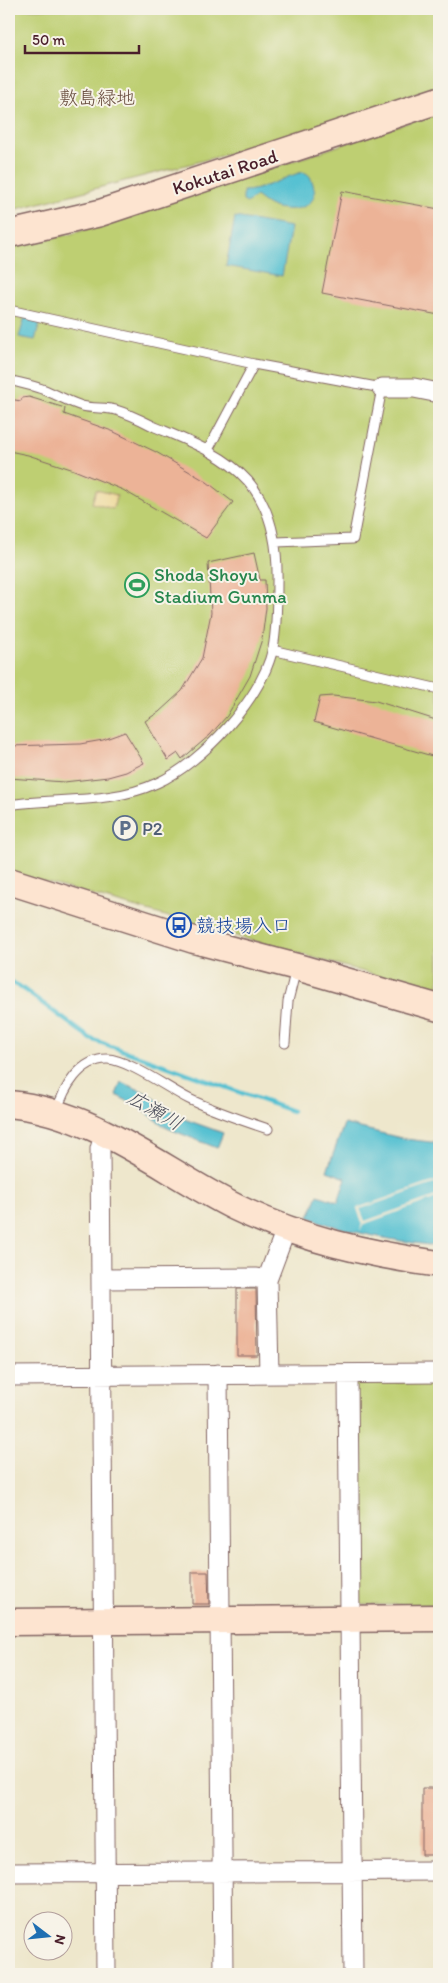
<svg xmlns="http://www.w3.org/2000/svg" width="448" height="1983" font-family="Itim,'Klee One',sans-serif">
	<style>
		.green { fill: #becf72; stroke: #84774e }
		.sand { fill: #eeda9e; stroke: #9c7c64 }
		.water { fill: #57c1d2; stroke: #50707e }
		.pier { fill: #eee7cc }
		.lines { fill: none; stroke-linecap: round; stroke-linejoin: round }
		.stream { stroke: #57c1d2; stroke-width: 4.5 }
		.building { fill: #ecb397 }
		.lane-casing { stroke: #836563; stroke-width: 11 }
		.street-casing { stroke: #836563; stroke-width: 21 }
		.secondary-casing { stroke: #836563; stroke-width: 29 }
		.lane { stroke: #fff; stroke-width: 9 }
		.street { stroke: #fff; stroke-width: 19 }
		.secondary { stroke: #fde4d0; stroke-width: 26 }
		.labels { text-anchor: middle; dominant-baseline: central; stroke-width: 4; stroke-linejoin: round; paint-order: stroke }
		.park-label { font-size: 19px; fill: #674b3d; stroke: #f7f3e8 }
		.street-label { font-size: 19px; fill: #4a1f2b; stroke: #f7f3e8 }
		.leisure-label { font-size: 19px; fill: #27864d; stroke: #f7f3e8; text-anchor: start }
		.service-label { font-size: 19px; fill: #4e5e75; stroke: #f7f3e8; text-anchor: start }
		.transit-label { font-size: 19px; fill: #164399; stroke: #f7f3e8; text-anchor: start }
		.water-label { font-size: 20px; font-style: italic; fill: #4e505d; stroke: #f7f3e8 }
	</style>
	<rect width="100%" height="100%" fill="#f7f3e8"/>
	<filter id="ink" filterUnits="userSpaceOnUse"><feTurbulence type="fractalNoise" baseFrequency=".02" numOctaves="2"/><feDisplacementMap in="SourceGraphic" scale="10" xChannelSelector="R" yChannelSelector="G"/><feConvolveMatrix kernelMatrix="1 2 1 2 8 2 1 2 1" color-interpolation-filters="sRGB"/></filter>
	<filter id="wash" filterUnits="userSpaceOnUse"><feTurbulence type="fractalNoise" baseFrequency=".0096" numOctaves="4" result="noise"/><feDisplacementMap in="SourceGraphic" scale="20" xChannelSelector="R" yChannelSelector="G"/><feGaussianBlur stdDeviation="1.12" result="paint"/><feColorMatrix in="noise" values="0 0 0 0 0 0 0 0 0 0 0 0 0 0 0 0 0 1.4 0 .05"/><feComposite in="paint" operator="in"/></filter>
	<g filter="url(#wash)">
		<rect width="100%" height="100%" fill="#eee7cc"/>
		<path class="green" d="M9,9H439V86L282,140L9,211Z
			M439,112V993L9,872V247L71,234L120,219Z
			M353,1382L439,1383V1605H357Z"/>
		<path class="sand" d="M96,490L117,495L113,509L92,503Z"/>
		<path class="water" d="M303,172C310,174 311,178 313,184C322,210 287,214 269,205C265,203 260,199 256,196L247,203L243,201V191C260,192 285,176 303,172Z
			M235,217L291,227L282,276L226,266Z
			M25,317L41,320L35,340L19,337Z
			M121,1082L147,1093L184,1119L223,1133L217,1148L167,1128L139,1107L116,1095Z
			M344,1124L405,1139L439,1143V1246C405,1243 339,1231 309,1217L318,1195L338,1202L346,1178L327,1171Z"/>
		<path class="pier" d="M439,1180V1182L360,1209L365,1221L439,1195V1197L364,1224L360,1231L362,1223L357,1208Z"/>
		<g class="lines">
			<path class="stream" d="M9,981L19,986L91,1039L292,1111"/>
		</g>
		<g id="blocks">
			<path class="building" d="M342,191L439,209V315L322,293Z
				M29,397L65,408L64,414L112,431L156,452L207,482L233,502L206,538L123,490L74,470L28,455L9,451V399L21,401L22,398Z
				M254,553L260,580H265L266,608L262,639L250,676L227,716L210,735L182,759L178,753L168,760L145,721L159,712L182,691L202,658L211,613L208,563Z
				M333,696L376,701L439,721V758L314,722L320,697Z
				M125,732L144,763L126,772L108,777L64,782L9,778V746L80,744L103,740Z
				M237,1289H256L257,1355H237Z
				M192,1572H208L209,1604H192Z
				M422,1788H439V1855H422Z"/>
		</g>
	</g>
	<g filter="url(#ink)">
		<use href="#blocks" fill-opacity="0" stroke="#836563" stroke-width="1"/>
		<g class="lines">
			<defs>
				<path id="lane" d="M9,310L254,364L382,388L353,539L276,542
					M9,380C20,383 32,385 42,389C56,394 68,402 82,406C93,409 105,407 116,410C130,414 143,421 155,427C188,441 224,454 248,481C272,509 278,547 277,583C277,604 277,627 273,648C262,698 202,763 157,783C110,805 58,797 9,805
					M208,450L254,364
					M272,650L439,689
					M285,1043L288,1001L296,969
					M57,1111C63,1089 80,1059 107,1059C127,1059 169,1089 189,1099C214,1111 241,1120 268,1129"/>
				<path id="street" d="M382,388H414L439,393
					M105,1132L100,1149L106,1974
					M101,1279L257,1278L267,1280
					M218,1374L223,1974
					M269,1374L267,1280L286,1229
					M348,1375L353,1974
					M9,1376L439,1373
					M9,1873L439,1871"/>
				<path id="secondary" d="M9,234L100,213L439,100
					M9,881L194,940L297,967L439,1008
					M9,1104C95,1112 161,1170 235,1207C301,1239 368,1254 439,1264
					M9,1622L439,1618"/>
			</defs>
			<use href="#lane" class="lane-casing"/>
			<use href="#street" class="street-casing"/>
			<use href="#secondary" class="secondary-casing"/>
			<use href="#lane" class="lane"/>
			<use href="#street" class="street"/>
			<use href="#secondary" class="secondary"/>
		</g>
	</g>
	<defs>
		<symbol id="stadium-ring" viewBox="-11 -11 22 22"><circle r="9.5" fill="#f7f3e8" stroke="#2e9e5b" stroke-width="1.5"/><path d="M0-5a6.5 5 0 1 0 0 10a6.5 5 0 1 0 0-10ZM-3.5-1.8h7v3.6h-7Z" fill="#2e9e5b"/></symbol>
		<symbol id="parking-ring" viewBox="-11 -11 22 22"><circle r="9.5" fill="#f7f3e8" stroke="#5c6f8a" stroke-width="1.5"/><path d="M-3.5-5.5H1a3.5 3.5 0 0 1 0 7H-1V5.5H-3.5ZM-1-3.4V-.6H.8a1.4 1.4 0 0 0 0-2.8Z" fill="#5c6f8a"/></symbol>
		<symbol id="bus-ring" viewBox="-11 -11 22 22"><circle r="9.5" fill="#f7f3e8" stroke="#1a4fb4" stroke-width="1.5"/><path d="M-5-6H5V4H4V6H2V4H-2V6H-4V4H-5ZM-3.5-4V0h7V-4ZM-3.5 1.2v1.5H-2V1.2ZM2 1.2v1.5H3.5V1.2Z" fill="#1a4fb4"/></symbol>
	</defs>
	<g fill-rule="evenodd">
		<use href="#stadium-ring" x="123" y="571" width="28" height="28"/>
		<use href="#parking-ring" x="111" y="814" width="28" height="28"/>
		<use href="#bus-ring" x="165" y="911" width="28" height="28"/>
	</g>
	<g class="labels">
		<g class="park-label">
			<text x="97" y="97">敷島緑地</text>
		</g>
		<g class="street-label">
			<text transform="translate(225 172) rotate(-18)">Kokutai Road</text>
		</g>
		<g class="leisure-label">
			<text x="154" y="574">Shoda Shoyu<tspan x="154" dy="22">Stadium Gunma</tspan></text>
		</g>
		<g class="service-label">
			<text x="142" y="828">P2</text>
		</g>
		<g class="transit-label">
			<text x="196" y="925">競技場入口</text>
		</g>
		<g class="water-label">
			<text transform="translate(155 1110) rotate(30)">広瀬川</text>
		</g>
	</g>
	<rect width="448" height="1983" fill="none" stroke="#f7f3e8" stroke-width="30"/>
	<g transform="translate(48 1936) rotate(106)"><circle r="24" fill="#f7f3e8" stroke="#b29e9c"/>
	<path d="M0-4L9 19L0 12L-9 19Z" fill="#1f6fb2"/>
	<text y="-8" font-size="14" font-weight="bold" text-anchor="middle" fill="#4a1f2b">N</text>
	</g>
	<path d="M25 45v8h114v-8" fill="none" stroke="#4a1f2b" stroke-width="2.5"/>
	<text x="32" y="45" font-size="15" fill="#4a1f2b" stroke="#f7f3e8" stroke-width="4" paint-order="stroke">50 m</text>
</svg>
